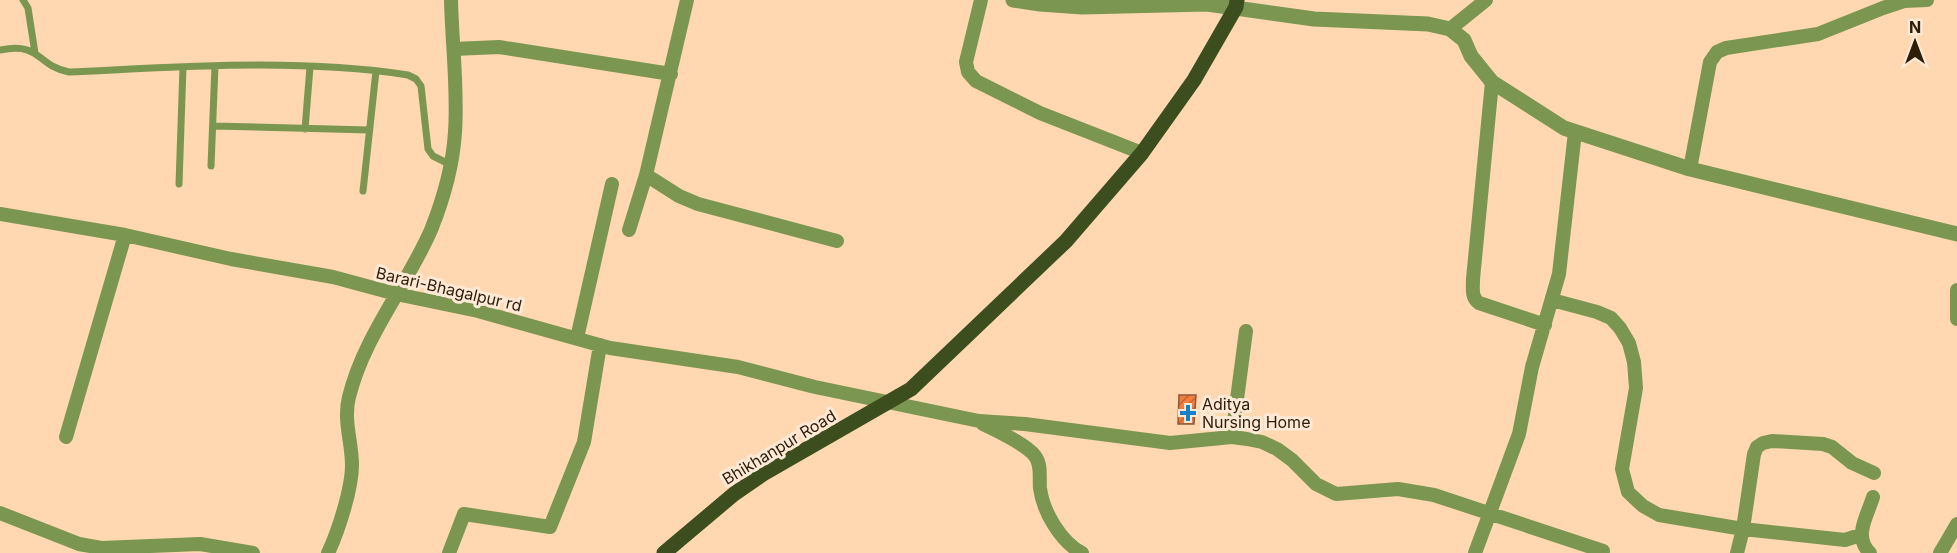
<svg xmlns="http://www.w3.org/2000/svg" width="1957" height="553" font-family="Inter,sans-serif">
	<style>
		.building { fill: url(#building-hatch); stroke: #8f583d; stroke-width: 1.5 }
		.lines { fill: none; stroke-linecap: round; stroke-linejoin: round }
		.service { stroke: #7b9651; stroke-width: 7 }
		.minor { stroke: #7b9651; stroke-width: 14 }
		.tertiary { stroke: #7b9651; stroke-width: 15 }
		.primary { stroke: #3c4e1d; stroke-width: 15 }
		.poi-dot { fill: #167fca; stroke: #fde9d6; stroke-width: 2 }
		.labels { text-anchor: middle; dominant-baseline: central; stroke-width: 6; stroke-linejoin: round; paint-order: stroke }
		.street-label { font-size: 16px; fill: #2e1d09; stroke: #fde9d6 }
		.poi-label { font-size: 16px; fill: #2e1d09; stroke: #fde9d6; text-anchor: start }
	</style>
	<defs>
		<pattern id="building-hatch" width="6" height="6" patternUnits="userSpaceOnUse" patternTransform="scale(1.5)"><rect width="6" height="6" fill="#f37d3b"/><path d="M-1 1l2-2M0 6l6-6M5 7l2-2" fill="none" stroke="#c56630"/></pattern>
	</defs>
	<rect width="100%" height="100%" fill="#ffd8b1"/>
	<path class="building" d="M1179,395H1196L1194,424H1178Z"/>
	<g class="lines">
		<path class="service" d="M23,0L28,8L35,53
			M0,50C42,42 35,65 69,72C181,67 296,58 408,75L416,79L421,86L428,149L433,156L449,164
			M213,126L369,130
			M305,129L310,67
			M211,166L215,66
			M179,184L183,67
			M363,191L376,71"/>
		<path class="minor" d="M981,0L966,62L968,72L976,81L1040,113L1142,153
			M1450,29L1486,0
			M454,49L499,47L671,74
			M1492,82L1473,279C1473,288 1471,298 1479,303L1545,325
			M1690,169L1710,62L1717,52L1726,48L1818,34L1883,8L1904,1L1927,0
			M646,175L679,196L698,204L837,241
			M0,214L125,235L231,259L333,277L396,294L478,311L610,348L738,367L815,387L979,421L1025,424L1170,443L1232,437L1247,439L1262,442L1277,449L1292,460L1316,484L1336,494L1398,489L1434,495L1603,551
			M629,230L646,175L687,0
			M1957,290V319
			M1552,300L1597,312L1611,318L1620,328L1629,343L1634,362L1636,388L1622,469L1628,492L1643,506L1659,515L1743,529L1845,540L1860,535
			M577,338L612,184
			M983,424C997,431 1026,444 1035,456C1042,465 1039,478 1040,488C1043,512 1061,542 1082,553
			M66,437L125,235
			M1232,437L1246,331
			M0,513L79,544L101,548L200,544L253,553
			M328,553C338,532 352,489 352,465C352,442 343,420 349,397C364,336 406,287 431,230C443,200 453,165 455,132C458,88 452,44 451,0
			M449,553L464,514L550,527L584,442L600,345
			M1475,553L1519,434L1532,367L1559,274L1575,132
			M1737,553L1743,529L1754,454L1757,447L1763,443L1772,441L1823,444L1832,447L1852,463L1874,473
			M1870,553C1853,536 1867,517 1873,497
			M1940,553L1957,524"/>
		<path class="tertiary" d="M1013,0L1040,4L1082,7L1207,4L1314,19L1428,24L1450,29L1464,40L1471,56L1492,82L1564,128L1690,169L1957,234"/>
		<path class="primary" d="M664,553L734,494L763,474L911,389L1066,241L1142,153L1194,80L1236,7L1237,0"/>
	</g>
	<path class="poi-dot" d="M1185 404h6v6h6v6h-6v6h-6v-6h-6v-6h6z"/>
	<g class="labels">
		<g class="street-label">
			<text transform="translate(449 289) rotate(13)">Barari-Bhagalpur rd</text>
			<text transform="translate(779 447) rotate(-31)">Bhikhanpur Road</text>
		</g>
		<g class="poi-label">
			<text x="1202" y="404">Aditya<tspan x="1202" dy="18">Nursing Home</tspan></text>
		</g>
	</g>
	<g transform="translate(1915 42)" stroke="#fde9d6" stroke-width="4.5" paint-order="stroke">
	<path d="M0-4.5L10 22L0 15L-10 22Z" fill="#2e1d09"/>
	<text y="-9" font-size="16" font-weight="bold" text-anchor="middle" fill="#2e1d09">N</text>
	</g>
</svg>
